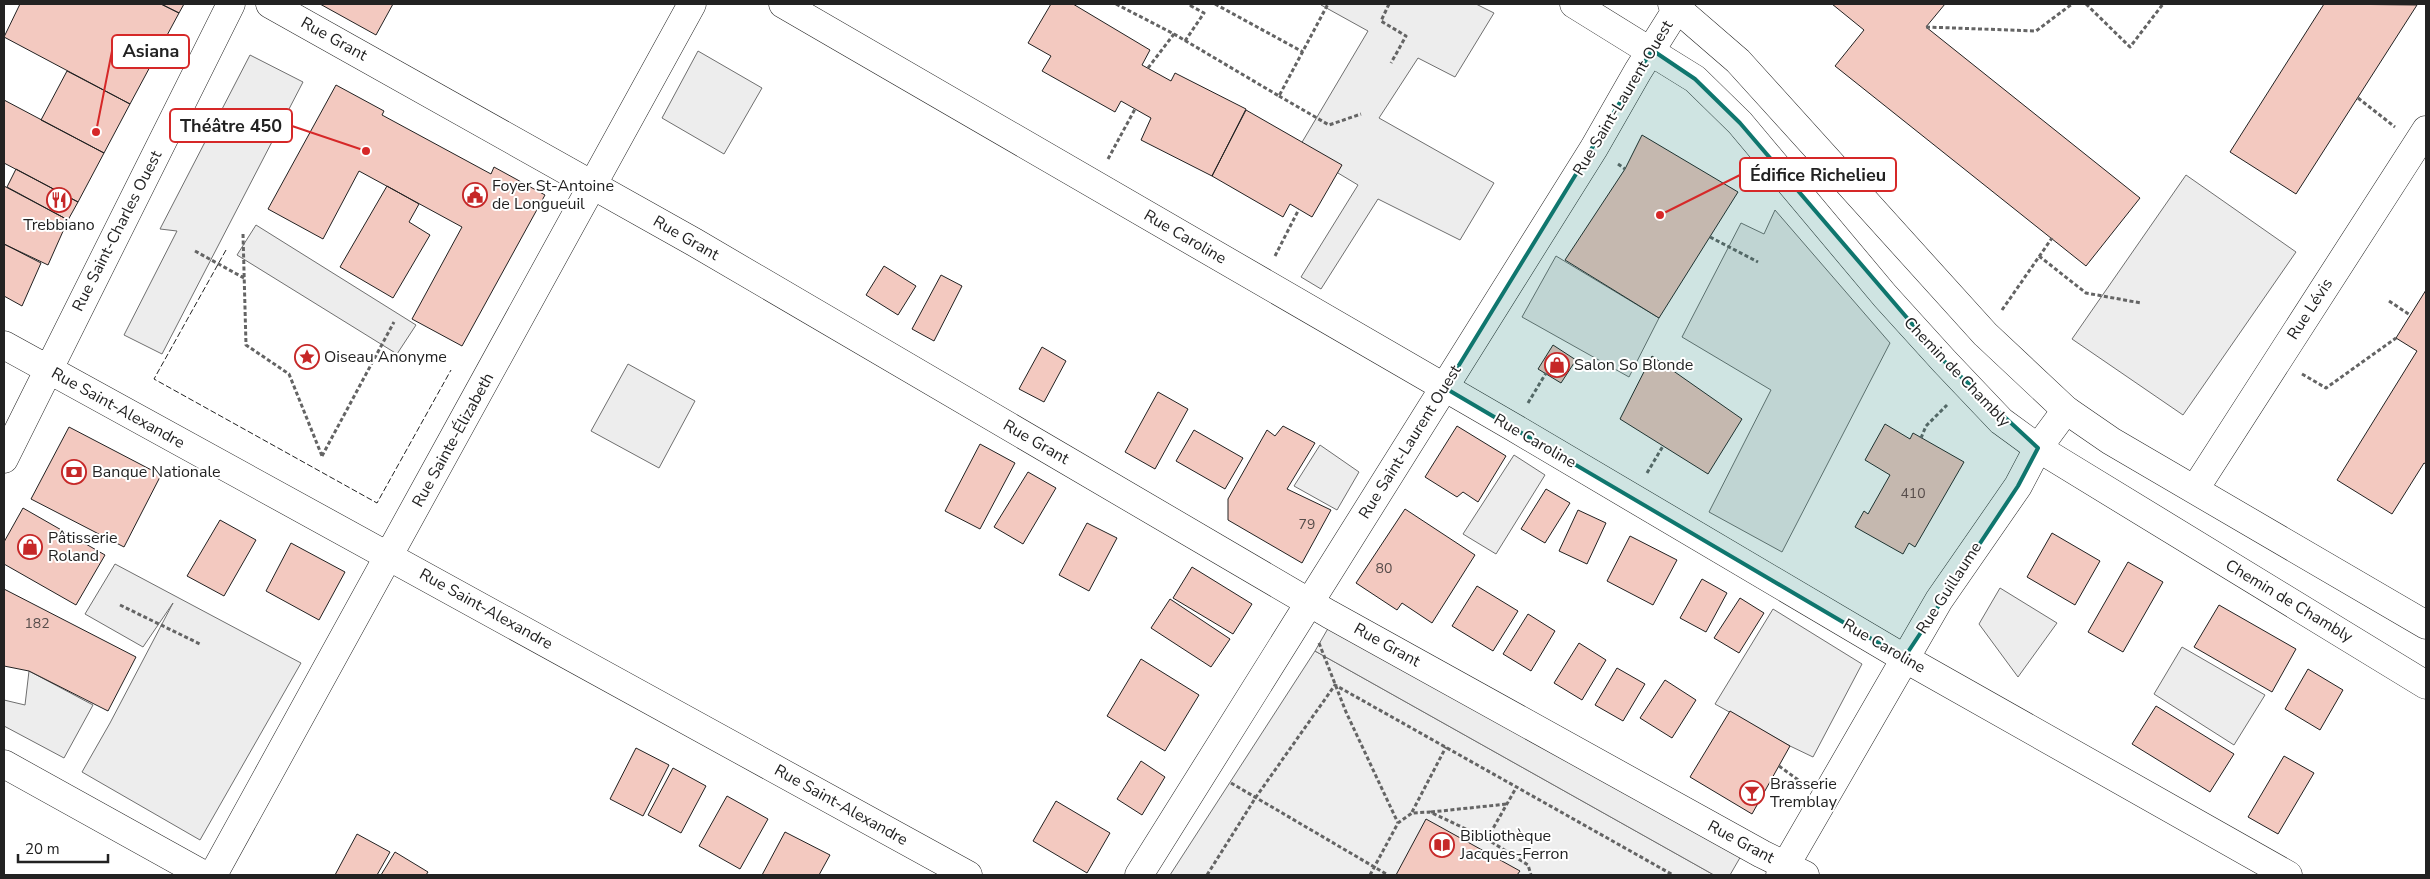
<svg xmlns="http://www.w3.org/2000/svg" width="2430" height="879" font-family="'Nunito Sans',sans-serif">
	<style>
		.green { fill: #eee; stroke: #6f6f6f }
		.parking { fill: #ededed; stroke: #6f6f6f }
		.building { fill: #f3c9c0; stroke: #222 }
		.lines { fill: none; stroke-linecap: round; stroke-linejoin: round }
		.minor-casing { stroke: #222; stroke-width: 29 }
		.major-casing { stroke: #222; stroke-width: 29 }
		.path { stroke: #646464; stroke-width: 3; stroke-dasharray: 4 2.5; stroke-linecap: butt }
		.minor { stroke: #fff; stroke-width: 28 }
		.major { stroke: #fff; stroke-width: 28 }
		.fence { stroke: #222; stroke-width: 1; stroke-dasharray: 6 2.5; stroke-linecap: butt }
		.marked { fill: #0f766e; fill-opacity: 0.2; stroke: #0f766e; stroke-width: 4; stroke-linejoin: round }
		.labels { text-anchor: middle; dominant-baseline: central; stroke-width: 4; stroke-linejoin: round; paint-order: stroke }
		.number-label { font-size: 14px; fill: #564c4a }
		.street-label { font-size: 16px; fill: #222; stroke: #fff }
		.poi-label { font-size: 16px; fill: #222; stroke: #fff; text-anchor: start }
		.leader { fill: none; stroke: #d62828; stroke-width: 2 }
		.callout-dot { fill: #d62828; stroke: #fff; stroke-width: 2 }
		.callout { fill: #fff; stroke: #d62828; stroke-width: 2 }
		.callout-label { font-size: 18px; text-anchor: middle; font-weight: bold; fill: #222 }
	</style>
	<rect width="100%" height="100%" fill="#fff"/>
	<path class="green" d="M1315,651L1714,875H1170Z"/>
	<path class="parking" d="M1322,4H1476L1494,13L1455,77L1418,58L1379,118L1494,183L1460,240L1378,199L1321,289L1301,277L1358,185L1298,149L1368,31L1321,5Z
		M698,51L762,88L724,154L662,118Z
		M250,55L303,82L162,354L124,335L177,231L160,229Z
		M2186,175L2296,252L2183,415L2072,339Z
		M1775,210L1890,343L1782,552L1709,512L1771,390L1682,337L1741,223L1764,234Z
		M256,225L416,325L397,354L237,255Z
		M1556,256L1659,318L1629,377L1522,317Z
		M628,364L695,401L659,468L591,431Z
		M1320,445L1359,472L1337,510L1294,486Z
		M1514,455L1545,475L1496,554L1463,534Z
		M115,564L301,663L200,840L82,772L110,723L173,603L143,647L85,614Z
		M2000,588L2057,623L2018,677L1979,624Z
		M1773,609L1862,664L1813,757L1790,746L1715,704Z
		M1334,618L1745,849L1730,875H1714L1315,651Z
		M2182,647L2265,695L2234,745L2154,694Z
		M29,671L93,705L64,758L4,726V700L25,705Z"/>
	<path class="building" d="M20,4H161L179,13L130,104L4,37Z
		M161,4H184L179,13Z
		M320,4H393L376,35Z
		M1051,4H1073L1150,50L1142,65L1171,81L1175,73L1246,109L1212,176L1141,140L1151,118L1121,101L1115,112L1042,71L1051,56L1028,43Z
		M1832,4H1945L1926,27L2140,198L2086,266L1835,66L1864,30Z
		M2324,4L2417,5L2296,194L2230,152Z
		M67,71L130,104L104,153L41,120Z
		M336,85L384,111L382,115L491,174L494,167L545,195L462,346L412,319L462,227L359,171L323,239L268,209Z
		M4,100L104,153L78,202L4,163Z
		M1246,110L1342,165L1312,217L1290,204L1283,217L1212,176Z
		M1642,135L1738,192L1659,318L1565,260L1625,169Z
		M16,169L78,202L68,220L7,187Z
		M4,186L68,220L48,265L4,244Z
		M387,186L419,204L409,222L430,235L393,298L340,267Z
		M4,244L41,263L22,306L4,296Z
		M884,266L916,286L898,315L866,295Z
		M941,275L962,286L934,341L912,329Z
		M2426,290V464L2424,463L2392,514L2337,480L2417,351L2396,338Z
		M1553,345L1576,360L1561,383L1538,369Z
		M1042,347L1066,361L1044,402L1019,389Z
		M1652,356L1742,419L1708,474L1620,419Z
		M1158,392L1188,409L1155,469L1125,452Z
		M1885,424L1910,439L1913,433L1964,462L1915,547L1909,543L1903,554L1855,527L1864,511L1868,514L1890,475L1865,460Z
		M1283,426L1315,443L1287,489L1331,510L1302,563L1228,520V499L1267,430L1275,436Z
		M1457,426L1506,456L1478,502L1463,492L1457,497L1425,477Z
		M69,427L161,475L124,547L31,499Z
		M1194,430L1243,458L1225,489L1176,461Z
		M980,444L1015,463L980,529L945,511Z
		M1028,472L1056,488L1023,544L994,527Z
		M1546,489L1570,503L1545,543L1521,529Z
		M23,508L105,555L76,605L4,564V542Z
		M1405,509L1475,555L1432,623L1402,603L1397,610L1356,583Z
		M1578,510L1606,523L1587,564L1559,551Z
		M220,520L256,540L224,596L187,576Z
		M1087,523L1117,538L1089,591L1059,575Z
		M2052,533L2100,561L2075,605L2027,577Z
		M1630,536L1677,560L1653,605L1607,581Z
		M291,543L345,572L319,620L266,591Z
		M2128,562L2163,582L2123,652L2088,632Z
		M1192,567L1252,604L1233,634L1173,598Z
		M1702,579L1727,593L1706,632L1680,618Z
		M1477,586L1518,611L1493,651L1452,626Z
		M4,589L136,657L108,711L29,671L4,666Z
		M1740,598L1764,613L1739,653L1714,638Z
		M1170,599L1230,639L1211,667L1151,628Z
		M2219,605L2296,649L2272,692L2194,647Z
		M1528,614L1555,631L1531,671L1503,654Z
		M1579,643L1606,660L1582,700L1554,683Z
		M1141,659L1199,695L1165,751L1107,716Z
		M1617,668L1645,684L1623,721L1595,705Z
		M2308,669L2343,690L2320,730L2285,709Z
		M1665,680L1696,700L1672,738L1640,718Z
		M2156,706L2234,754L2210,792L2132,744Z
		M1730,711L1790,746L1752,814L1690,777Z
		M636,748L669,765L643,816L610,799Z
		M2284,756L2314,773L2278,834L2248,817Z
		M1141,761L1165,777L1142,815L1117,799Z
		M673,768L706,786L681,833L648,815Z
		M727,796L768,819L740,869L699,846Z
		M1056,801L1110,833L1087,873L1033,841Z
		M1426,819L1520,871L1517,875H1396Z
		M785,832L830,855L819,875H762Z
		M357,834L390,852L377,875H335Z
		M395,852L428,872L426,875H381Z"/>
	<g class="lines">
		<defs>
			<path id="minor" d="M270,4L694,242L1329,614L1762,854L1805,875
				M783,4L1513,427L1904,658L2288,875
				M4,345L968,875
				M4,459L231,4
				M2195,489L2426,130
				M4,764L204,875
				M213,875L692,4
				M1139,875L1594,148L1638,71L1680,4
				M1780,875L1939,600L2018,486L2038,448L2066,410"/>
			<path id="major" d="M1574,4L1695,79L1740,123L1885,296L1944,361L2001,421L2038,448L2426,685
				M1672,4L1738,61L1985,334L2066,410L2111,441L2426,625"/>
		</defs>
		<use href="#minor" class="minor-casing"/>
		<use href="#major" class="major-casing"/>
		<path class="path" d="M1116,4L1174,34L1279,96L1328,4
			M1215,4L1303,52
			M1389,4L1381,21L1406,36L1391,63
			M2086,4L2130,47L2163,4
			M1926,27L2036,31L2072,4
			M1185,41L1204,13L1191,6L1192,4
			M1148,68L1174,34
			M1279,96L1329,125L1361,114
			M2358,98L2395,127
			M1108,159L1135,109
			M1618,164L1625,169
			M243,234L246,345L289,374L322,456
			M1710,237L1758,262
			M195,251L244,278
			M1275,256L1299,209
			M2039,256L2086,293L2141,303
			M2389,301L2410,315
			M2002,310L2052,238
			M2302,374L2326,388L2396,338
			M1528,403L1546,373
			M1921,438L1926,426L1947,405
			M322,456L394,322
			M1647,473L1663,446
			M120,605L200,644
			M1319,643L1346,712L1398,823
			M1779,766L1801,782
			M1231,783L1388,875
			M1412,812L1446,747
			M1431,812L1507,804
			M1487,839L1516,788
			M1207,875L1256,797L1335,685L1673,875
			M1370,875L1398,823L1412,813L1430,812L1487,839L1528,865L1531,875"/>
		<use href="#minor" class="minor"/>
		<use href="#major" class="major"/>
		<path class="fence" d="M226,250L154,379L377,503L451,370"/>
	</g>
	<path class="marked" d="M1652,50L1695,79L1740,123L1944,361L2038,448L2018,486L1904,658L1445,388Z"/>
	<defs>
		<symbol id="civic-ring" viewBox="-11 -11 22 22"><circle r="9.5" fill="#fff" stroke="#c62828" stroke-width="1.5"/><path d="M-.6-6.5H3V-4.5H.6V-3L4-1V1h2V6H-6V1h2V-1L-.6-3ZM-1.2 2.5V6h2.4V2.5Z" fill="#c62828"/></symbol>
		<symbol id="restaurant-ring" viewBox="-11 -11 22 22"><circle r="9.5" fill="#fff" stroke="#c62828" stroke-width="1.5"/><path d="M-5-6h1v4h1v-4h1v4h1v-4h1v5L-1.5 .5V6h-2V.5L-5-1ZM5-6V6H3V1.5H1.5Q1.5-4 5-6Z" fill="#c62828"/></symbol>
		<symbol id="sight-ring" viewBox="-11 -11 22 22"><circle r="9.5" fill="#fff" stroke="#c62828" stroke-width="1.5"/><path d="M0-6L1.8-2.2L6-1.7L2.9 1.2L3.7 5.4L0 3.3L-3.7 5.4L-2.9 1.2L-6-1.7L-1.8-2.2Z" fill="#c62828"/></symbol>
		<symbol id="shop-ring" viewBox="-11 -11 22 22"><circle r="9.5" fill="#fff" stroke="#c62828" stroke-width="1.5"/><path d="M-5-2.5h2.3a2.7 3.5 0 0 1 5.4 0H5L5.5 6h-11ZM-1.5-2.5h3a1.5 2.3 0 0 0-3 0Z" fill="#c62828"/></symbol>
		<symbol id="bank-ring" viewBox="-11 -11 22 22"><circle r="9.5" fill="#fff" stroke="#c62828" stroke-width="1.5"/><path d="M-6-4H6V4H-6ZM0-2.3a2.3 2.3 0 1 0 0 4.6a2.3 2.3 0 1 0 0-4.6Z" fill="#c62828"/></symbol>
		<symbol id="bar-ring" viewBox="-11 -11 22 22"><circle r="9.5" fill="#fff" stroke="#c62828" stroke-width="1.5"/><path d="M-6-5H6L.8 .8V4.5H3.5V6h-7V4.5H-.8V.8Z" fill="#c62828"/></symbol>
		<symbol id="library-ring" viewBox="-11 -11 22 22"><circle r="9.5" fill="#fff" stroke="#c62828" stroke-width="1.5"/><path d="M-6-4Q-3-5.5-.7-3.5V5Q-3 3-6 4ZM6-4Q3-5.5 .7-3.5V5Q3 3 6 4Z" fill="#c62828"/></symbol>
	</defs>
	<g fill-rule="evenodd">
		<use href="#civic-ring" x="461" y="181" width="28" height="28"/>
		<use href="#restaurant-ring" x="45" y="186" width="28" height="28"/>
		<use href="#sight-ring" x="293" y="343" width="28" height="28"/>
		<use href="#shop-ring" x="1543" y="351" width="28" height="28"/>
		<use href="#bank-ring" x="60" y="458" width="28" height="28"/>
		<use href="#shop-ring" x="16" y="533" width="28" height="28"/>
		<use href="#bar-ring" x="1738" y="779" width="28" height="28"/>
		<use href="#library-ring" x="1428" y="831" width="28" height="28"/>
	</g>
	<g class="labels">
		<g class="number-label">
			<text x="1913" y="493">410</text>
			<text x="1307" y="524">79</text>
			<text x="1384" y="568">80</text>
			<text x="37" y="623">182</text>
		</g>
		<g class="street-label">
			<text transform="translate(334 39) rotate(29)">Rue Grant</text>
			<text transform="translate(1623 98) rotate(-59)">Rue Saint-Laurent Ouest</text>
			<text transform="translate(117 231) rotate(-63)">Rue Saint-Charles Ouest</text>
			<text transform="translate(1185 237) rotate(30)">Rue Caroline</text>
			<text transform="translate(686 238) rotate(30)">Rue Grant</text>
			<text transform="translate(2310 309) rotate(-57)">Rue Lévis</text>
			<text transform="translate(1957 372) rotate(46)">Chemin de Chambly</text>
			<text transform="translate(118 408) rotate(29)">Rue Saint-Alexandre</text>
			<text transform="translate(453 440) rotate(-61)">Rue Sainte-Élizabeth</text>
			<text transform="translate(1535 441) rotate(30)">Rue Caroline</text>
			<text transform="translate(1036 442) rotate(30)">Rue Grant</text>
			<text transform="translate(1410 442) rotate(-58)">Rue Saint-Laurent Ouest</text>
			<text transform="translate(1949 588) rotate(-57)">Rue Guillaume</text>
			<text transform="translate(2289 601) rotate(31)">Chemin de Chambly</text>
			<text transform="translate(486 609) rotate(29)">Rue Saint-Alexandre</text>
			<text transform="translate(1387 645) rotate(29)">Rue Grant</text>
			<text transform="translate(1884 646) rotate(30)">Rue Caroline</text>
			<text transform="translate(841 805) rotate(29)">Rue Saint-Alexandre</text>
			<text transform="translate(1741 842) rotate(28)">Rue Grant</text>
		</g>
		<g class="poi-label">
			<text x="492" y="186">Foyer St-Antoine<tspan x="492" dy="18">de Longueuil</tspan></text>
			<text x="59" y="225" text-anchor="middle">Trebbiano</text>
			<text x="324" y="357">Oiseau Anonyme</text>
			<text x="1574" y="365">Salon So Blonde</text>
			<text x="92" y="472">Banque Nationale</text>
			<text x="48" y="538">Pâtisserie<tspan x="48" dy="18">Roland</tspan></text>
			<text x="1770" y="784">Brasserie<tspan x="1770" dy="18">Tremblay</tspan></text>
			<text x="1460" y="836">Bibliothèque<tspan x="1460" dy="18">Jacques-Ferron</tspan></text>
		</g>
	</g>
	<path class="leader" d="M96 132L112 51M366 151L292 126M1660 215L1740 175"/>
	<g class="callout-dot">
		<circle cx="96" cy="132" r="5"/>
		<circle cx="366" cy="151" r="5"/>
		<circle cx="1660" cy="215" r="5"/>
	</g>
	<g class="callout">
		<rect x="112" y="35" width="77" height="33" rx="5"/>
		<rect x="170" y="109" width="122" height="33" rx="5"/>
		<rect x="1740" y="158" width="156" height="33" rx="5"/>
	</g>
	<g class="callout-label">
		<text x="151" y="57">Asiana</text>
		<text x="231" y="132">Théâtre 450</text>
		<text x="1818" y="181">Édifice Richelieu</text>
	</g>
	<rect width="2430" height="879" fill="none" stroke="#222222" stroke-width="10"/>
	<path d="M18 854v8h90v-8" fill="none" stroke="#222222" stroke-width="2.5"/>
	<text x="25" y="854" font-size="15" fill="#222222" stroke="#ffffff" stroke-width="4" paint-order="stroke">20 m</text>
</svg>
